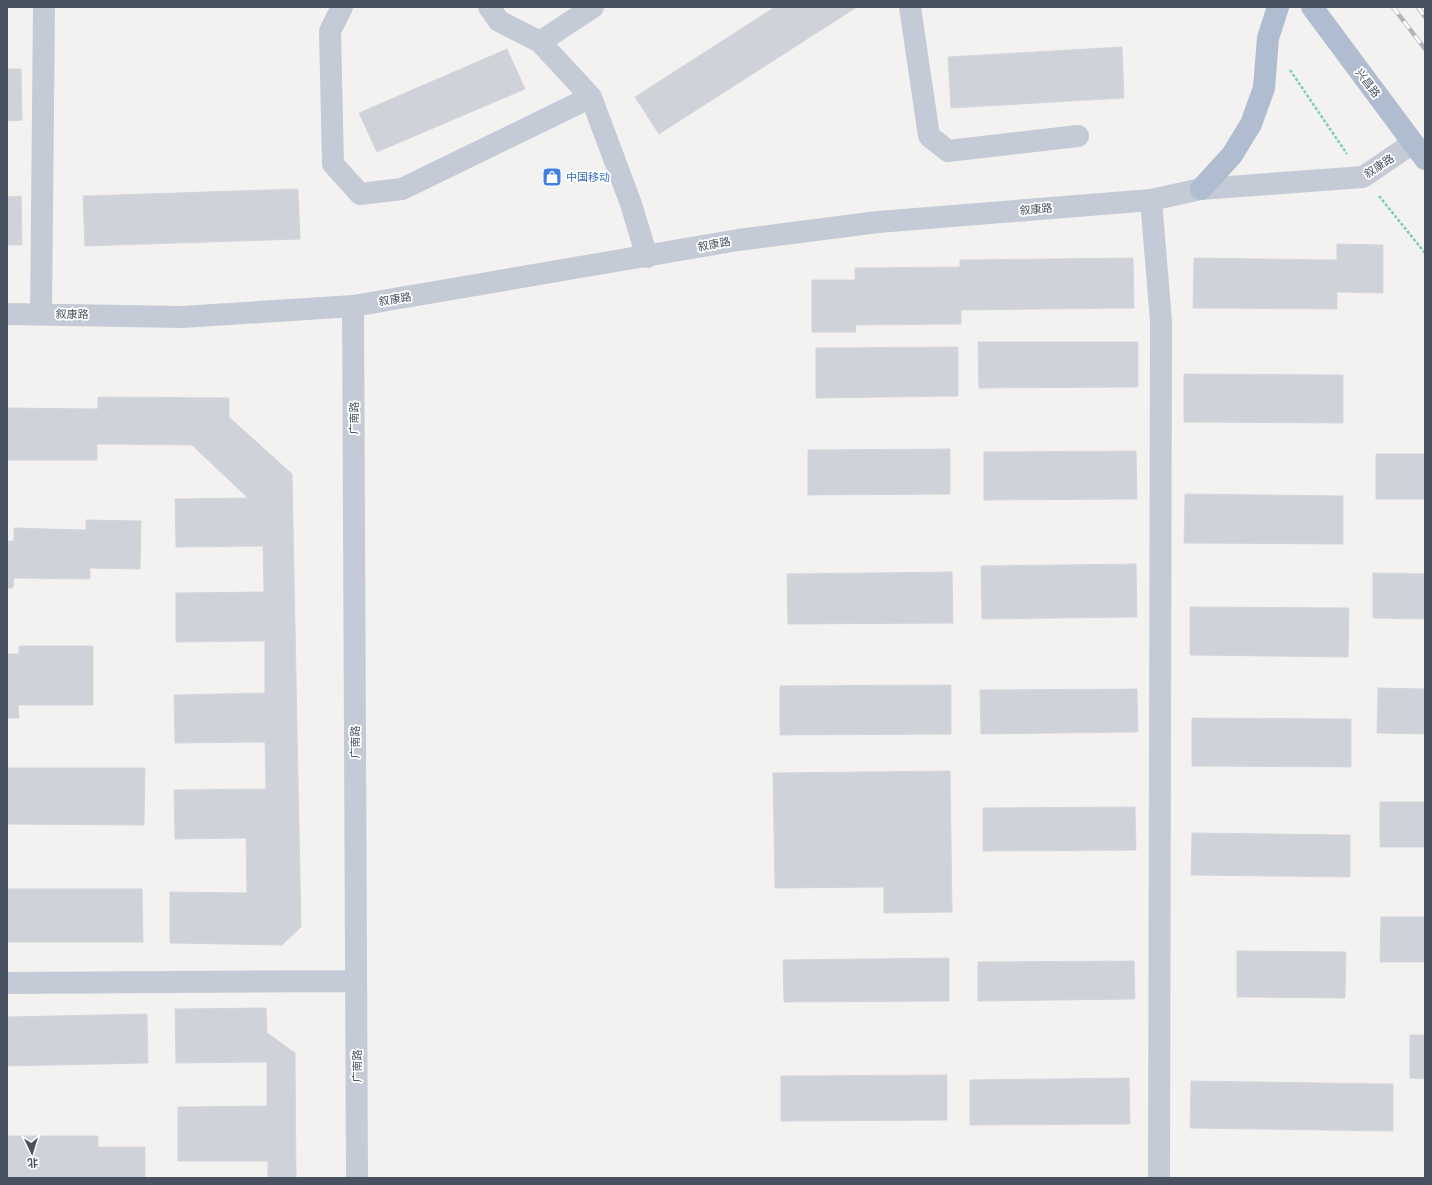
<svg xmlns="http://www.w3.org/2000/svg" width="1432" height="1185" font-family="'Public Sans','Noto Sans SC',sans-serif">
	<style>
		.building { fill: #d0d2d9; stroke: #d5d6dd }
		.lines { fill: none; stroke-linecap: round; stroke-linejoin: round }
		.path { stroke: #76d0b2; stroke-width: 2.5; stroke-dasharray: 3 2; stroke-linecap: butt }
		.minor { stroke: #c5cbd6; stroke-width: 22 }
		.major { stroke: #b0bcd0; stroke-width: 22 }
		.rail-casing { stroke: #b3b5bc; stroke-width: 4.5 }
		.rail { stroke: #fff; stroke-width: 3; stroke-dasharray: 9; stroke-linecap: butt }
		.labels { text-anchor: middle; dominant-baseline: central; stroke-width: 3.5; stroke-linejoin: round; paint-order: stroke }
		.street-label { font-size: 11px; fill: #48515f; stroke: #fff }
		.shop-label { font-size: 11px; fill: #366cbe; stroke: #fff; text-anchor: start }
	</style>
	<rect width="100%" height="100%" fill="#f4f2f1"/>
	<path class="building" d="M775,7H857L659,134L635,97Z
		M1122,47L1124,98L951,108L948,57Z
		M507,49L525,89L377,152L359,113Z
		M7,69H21L22,120L7,121Z
		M298,189L300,239L85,246L83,196Z
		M21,196L22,245H7V197Z
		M1337,244L1383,245V293L1337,292V309L1193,308L1194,258L1337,260Z
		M1133,258L1134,308L961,310V324L855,325L856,332H812V280H855V268L960,267V260Z
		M978,342H1138V387L979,388Z
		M958,347V396L816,398V348Z
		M1184,374L1343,375V423L1184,422Z
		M98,397L229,398V417L292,474L301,927L282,945L170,943V892L247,893L246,838L175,839L174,790L266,789L265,742L175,743L174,695L265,693V641L176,642V593L264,592L263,546L176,547L175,499L248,498L192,445L97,444V460H7V408L98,409Z
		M950,449V494L808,495V450Z
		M1136,451L1137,499L984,500V452Z
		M1376,454H1425V499H1376Z
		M1185,494L1343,496V544L1184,543Z
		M86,520L141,521L140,569L90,568V579L14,578L13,588H7V541H14V528L86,530Z
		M1136,564L1137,617L982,619L981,566Z
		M952,572L953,623L788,624L787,574Z
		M1373,573L1425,574V619L1373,618Z
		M1190,607L1349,608L1348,657L1190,655Z
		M19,646H93V705H18L19,718H7V654H19Z
		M951,685V734L780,735V686Z
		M1378,688L1425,689V734L1377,733Z
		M1137,689L1138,732L981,734L980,690Z
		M1192,718L1351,719V767L1192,766Z
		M7,768H145L144,825L7,824Z
		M950,771L952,912L884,913V887L775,888L773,773Z
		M1380,802H1425V847H1380Z
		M1135,807L1136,850L983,851V808Z
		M1192,833L1350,835V877L1191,875Z
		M7,889H142L143,942H7Z
		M1381,917H1425V962H1380Z
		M1237,951L1346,952L1345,998L1237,997Z
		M949,958V1001L784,1002L783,960Z
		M1134,961L1135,999L978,1001V962Z
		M266,1008L267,1033L295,1053L296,1178H268V1161H178V1107L267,1106V1062L176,1063L175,1009Z
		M147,1014L148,1063L7,1066V1017Z
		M1410,1035H1425V1079L1410,1078Z
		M947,1075V1120L781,1121V1076Z
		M1129,1078L1130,1124L970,1125V1080Z
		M1191,1081L1393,1084V1131L1190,1128Z
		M7,1136H98V1147H145V1178H7Z"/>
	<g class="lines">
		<path class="path" d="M1290,70L1347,154
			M1379,196L1425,253"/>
		<path class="minor" d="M342,7L330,31L333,164L360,194L402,189L591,97
			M489,7L499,21L540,42L591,97L631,204L647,257
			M910,7L929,136L948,151L1078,136
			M540,42L593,7
			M1151,200L1161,321L1159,1178
			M353,306L357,1178
			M7,314L182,317L353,306L738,240L878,222L1151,200L1201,189L1363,177L1413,143
			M41,314L44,7
			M7,983L356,981"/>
		<path class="major" d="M1312,7L1425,159
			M1201,189L1232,155L1251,124L1264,88L1268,38L1278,7"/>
		<defs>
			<path id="rail" d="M1393,7L1425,49
				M1418,7L1425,17"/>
		</defs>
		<use href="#rail" class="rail-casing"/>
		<use href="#rail" class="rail"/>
	</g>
	<defs>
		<symbol id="shop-square" viewBox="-11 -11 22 22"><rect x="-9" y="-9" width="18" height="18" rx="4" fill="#3f7fe0" stroke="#fff"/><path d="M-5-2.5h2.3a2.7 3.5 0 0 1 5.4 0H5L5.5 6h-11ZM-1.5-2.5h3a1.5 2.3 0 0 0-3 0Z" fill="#fff"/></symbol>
	</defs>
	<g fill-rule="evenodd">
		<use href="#shop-square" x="541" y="166" width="22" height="22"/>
	</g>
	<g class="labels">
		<g class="street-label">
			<text transform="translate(1368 83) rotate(53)">兴昌路</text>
			<text transform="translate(1379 166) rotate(-33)">叙康路</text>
			<text transform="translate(1036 209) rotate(-5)">叙康路</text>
			<text transform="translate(714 244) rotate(-11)">叙康路</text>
			<text transform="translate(395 299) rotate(-9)">叙康路</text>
			<text transform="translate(72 314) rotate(1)">叙康路</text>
			<text transform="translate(354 418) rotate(-90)">广南路</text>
			<text transform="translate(355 742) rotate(-90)">广南路</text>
			<text transform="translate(357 1066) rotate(-90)">广南路</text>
		</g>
		<g class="shop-label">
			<text x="566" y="177">中国移动</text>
		</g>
	</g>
	<rect width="1432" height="1185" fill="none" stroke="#48515f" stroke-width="16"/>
	<g transform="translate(32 1153) rotate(176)" stroke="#ffffff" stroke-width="3" paint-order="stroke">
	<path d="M0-3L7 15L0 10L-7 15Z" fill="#48515f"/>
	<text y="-6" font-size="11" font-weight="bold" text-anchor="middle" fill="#48515f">北</text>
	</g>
</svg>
